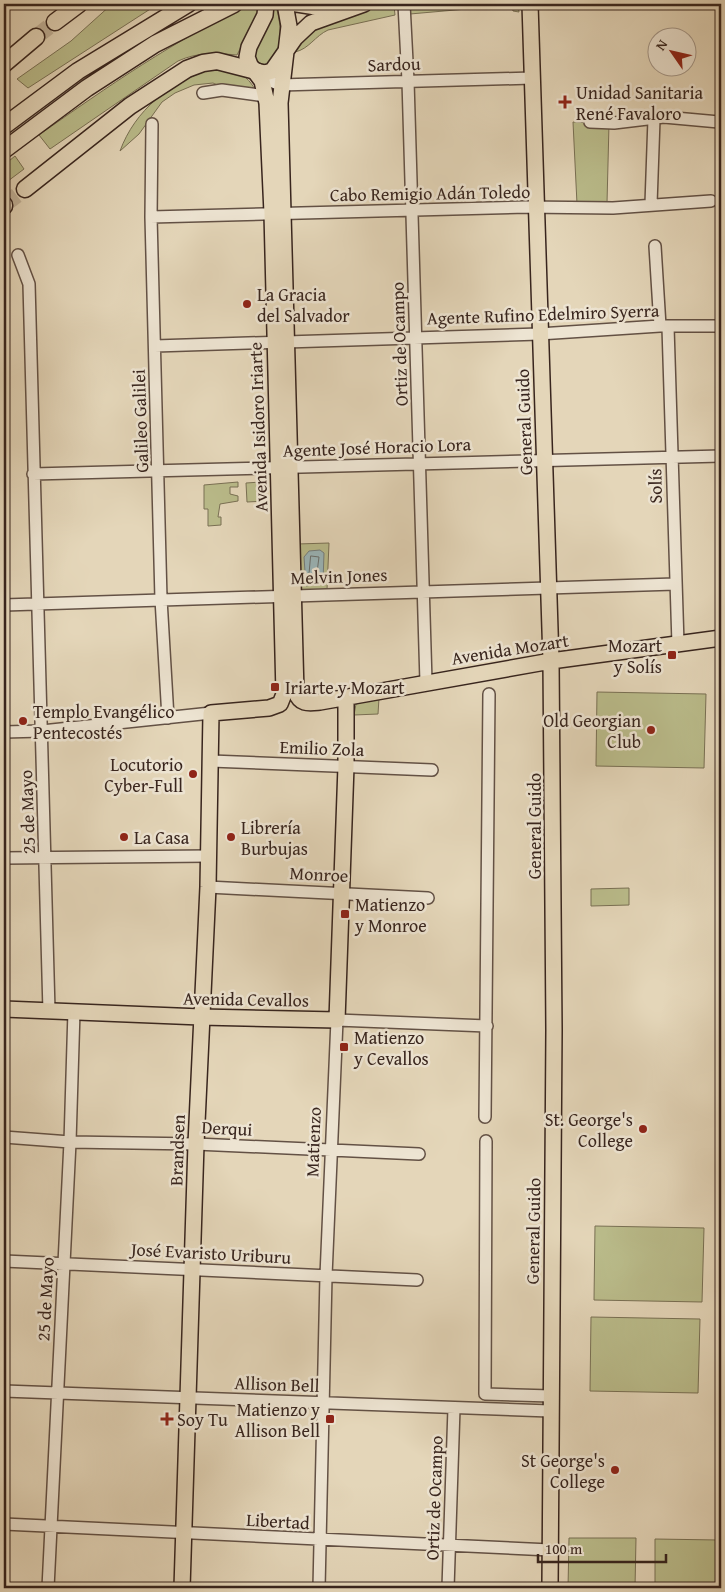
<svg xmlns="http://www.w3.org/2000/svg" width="725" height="1592" font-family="'Gentium Book Plus',serif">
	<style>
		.green { fill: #babc8b; stroke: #797054 }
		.water { fill: #9ab6ba; stroke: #737c7c }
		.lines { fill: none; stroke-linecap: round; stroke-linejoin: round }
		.shore { stroke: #696e6c; stroke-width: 1 }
		.highway-tunnel { stroke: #c2b39a; stroke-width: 16; stroke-dasharray: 16 8; stroke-linecap: butt }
		.minor-casing { stroke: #635145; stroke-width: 14 }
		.major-casing { stroke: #38251e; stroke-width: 18 }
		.highway-casing { stroke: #38251e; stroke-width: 19 }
		.minor { stroke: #ede4d2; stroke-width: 11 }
		.major { stroke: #e4d6b9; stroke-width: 15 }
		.highway { stroke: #e4d6b9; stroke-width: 16 }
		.poi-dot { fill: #8f2418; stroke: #ede4d2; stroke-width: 2 }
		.labels { text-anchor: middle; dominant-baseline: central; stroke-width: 5; stroke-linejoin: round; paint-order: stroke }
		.street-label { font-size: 18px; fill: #38251e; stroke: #ede4d2 }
		.poi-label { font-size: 18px; fill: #38251e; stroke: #ede4d2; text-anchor: start }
	</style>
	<rect width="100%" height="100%" fill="#e4d6b9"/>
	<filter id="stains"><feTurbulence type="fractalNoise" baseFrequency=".004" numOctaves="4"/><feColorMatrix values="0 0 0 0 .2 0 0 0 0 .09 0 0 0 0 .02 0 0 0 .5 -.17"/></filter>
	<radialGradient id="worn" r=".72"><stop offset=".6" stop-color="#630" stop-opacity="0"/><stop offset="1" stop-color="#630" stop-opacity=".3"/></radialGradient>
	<path class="green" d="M112,4H158L28,88L17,79L71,41Z
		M251,4H262L237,55C215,53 198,52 178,61L50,149L39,135C107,87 176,39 251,4Z
		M270,4H275C282,24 284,50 267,66L256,64L254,51L266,31Z
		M381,4L394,6L395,15L328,30C315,36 309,49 295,52C313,22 349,14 381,4Z
		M410,4H518L519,12L513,11L512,5L410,14Z
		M212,69C235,69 246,72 257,93L224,88L213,83L194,85L175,93L162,102L139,134L120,151C135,110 170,82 212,69Z
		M573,122L609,124L607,203L577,204Z
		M15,156L24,169L4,184V165Z
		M238,482V487H230V494L238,496V501L220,504L218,517H221V525L208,526V509H204V485Z
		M261,482L266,486V501L247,502L246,483Z
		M329,543L327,590H300L297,544Z
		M597,692L706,694L704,768L596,766Z
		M379,698L378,714L354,715L356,704Z
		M629,888V905L591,906V889Z
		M595,1226L704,1228L702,1302L594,1300Z
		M591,1317L700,1319L698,1393L590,1391Z
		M569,1538H636L635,1588H568Z
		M655,1539L718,1540V1588H655Z"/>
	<path class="water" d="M309,551L320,550L324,553L323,582L306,586L304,557Z"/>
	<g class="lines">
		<path class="shore" d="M311,556L319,557L316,580L309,578Z"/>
		<path class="highway-tunnel" d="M36,37L55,22
			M4,205L25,189"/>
		<defs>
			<path id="minor" d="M404,4L408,81L426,682
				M259,76L280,85L532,78
				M203,93L222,90L266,96
				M590,122L614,123L664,117L719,122
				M152,124L151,217L161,599L168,718
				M651,204L654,119
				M151,217L526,207L613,208L711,201
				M655,246L660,326
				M18,255L29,284L49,1011
				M668,327L678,644
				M155,346L539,334L660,326H721
				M33,474L721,456
				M4,605L675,584
				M4,732L42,731L211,713
				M211,761L432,770
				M4,858L209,856
				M208,887L428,898
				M485,1117L489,694
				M4,1137L70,1142L196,1144L419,1154
				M486,1141L485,1394L551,1396
				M4,1261L417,1280
				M4,1391L550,1411
				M4,1524L550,1550
				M48,1588L70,1142L74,1011
				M319,1588L326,1276L337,1020L487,1026
				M448,1588L454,1408"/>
			<path id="major" d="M285,4L289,26L280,103L296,692C300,705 309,703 320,702L551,661L721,638
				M297,4L316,7L331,4
				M530,4L551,661L554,1030L550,1588
				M256,71L265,73L272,71L295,38L311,23L364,4
				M4,1009L201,1017L337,1020L346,766V698
				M182,1588L196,1144L208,887L211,713L269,708L280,704L284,694L272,213L267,103L262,81L250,65L247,57L249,47L265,15L266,4"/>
			<path id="highway" d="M55,22L79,4
				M4,64L36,37
				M4,126L78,71L188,4
				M4,150L87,88L155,44L234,4
				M25,189L130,106L187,69L203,63L217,61L256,71
				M4,206V205"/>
		</defs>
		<use href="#minor" class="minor-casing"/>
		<use href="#major" class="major-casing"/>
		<use href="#highway" class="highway-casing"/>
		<use href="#minor" class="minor"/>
		<use href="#major" class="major"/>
		<use href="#highway" class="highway"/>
	</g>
	<g class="poi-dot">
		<path d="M562.5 94.5h5v5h5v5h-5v5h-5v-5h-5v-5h5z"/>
		<circle cx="247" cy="304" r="5"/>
		<rect x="667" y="650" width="10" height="10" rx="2.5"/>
		<rect x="270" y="682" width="10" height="10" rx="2.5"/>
		<circle cx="23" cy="721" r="5"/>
		<circle cx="651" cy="730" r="5"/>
		<circle cx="193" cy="774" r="5"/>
		<circle cx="124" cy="837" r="5"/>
		<circle cx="231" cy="837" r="5"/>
		<rect x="340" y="909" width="10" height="10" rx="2.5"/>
		<rect x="339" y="1042" width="10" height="10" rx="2.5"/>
		<circle cx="643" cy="1129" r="5"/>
		<path d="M164.5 1411.5h5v5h5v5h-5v5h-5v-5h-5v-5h5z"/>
		<rect x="325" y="1414" width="10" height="10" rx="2.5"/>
		<circle cx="615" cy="1470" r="5"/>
	</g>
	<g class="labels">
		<g class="street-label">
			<text transform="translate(394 64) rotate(-2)">Sardou</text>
			<text transform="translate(430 193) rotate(-1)">Cabo Remigio Adán Toledo</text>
			<text transform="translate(543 314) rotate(-2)">Agente Rufino Edelmiro Syerra</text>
			<text transform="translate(399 344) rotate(-92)">Ortiz de Ocampo</text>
			<text transform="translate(140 421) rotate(-92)">Galileo Galilei</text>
			<text transform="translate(524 422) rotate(-92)">General Guido</text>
			<text transform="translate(258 427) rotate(-92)">Avenida Isidoro Iriarte</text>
			<text transform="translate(377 447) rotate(-2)">Agente José Horacio Lora</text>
			<text transform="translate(655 486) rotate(-91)">Solís</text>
			<text transform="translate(339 576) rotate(-2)">Melvin Jones</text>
			<text transform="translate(510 649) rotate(-9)">Avenida Mozart</text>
			<text transform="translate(322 748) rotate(2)">Emilio Zola</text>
			<text transform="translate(27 812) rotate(-92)">25 de Mayo</text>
			<text transform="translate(534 826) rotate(-90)">General Guido</text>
			<text transform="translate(319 874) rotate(3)">Monroe</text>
			<text transform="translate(246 999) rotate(1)">Avenida Cevallos</text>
			<text transform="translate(227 1128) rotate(3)">Derqui</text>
			<text transform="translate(313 1142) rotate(-88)">Matienzo</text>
			<text transform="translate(177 1150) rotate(-88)">Brandsen</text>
			<text transform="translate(533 1231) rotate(-89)">General Guido</text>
			<text transform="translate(211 1253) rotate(3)">José Evaristo Uriburu</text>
			<text transform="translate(45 1299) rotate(-87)">25 de Mayo</text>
			<text transform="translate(277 1384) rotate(2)">Allison Bell</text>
			<text transform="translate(434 1498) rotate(-88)">Ortiz de Ocampo</text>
			<text transform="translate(278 1521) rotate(3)">Libertad</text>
		</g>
		<g class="poi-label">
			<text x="576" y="92">Unidad Sanitaria<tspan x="576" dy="21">René Favaloro</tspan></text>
			<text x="257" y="294">La Gracia<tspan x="257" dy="21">del Salvador</tspan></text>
			<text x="662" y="645" text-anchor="end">Mozart<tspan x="662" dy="21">y Solís</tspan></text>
			<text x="285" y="687">Iriarte y Mozart</text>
			<text x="33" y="711">Templo Evangélico<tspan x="33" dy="21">Pentecostés</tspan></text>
			<text x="641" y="720" text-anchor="end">Old Georgian<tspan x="641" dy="21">Club</tspan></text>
			<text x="183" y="764" text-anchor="end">Locutorio<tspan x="183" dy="21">Cyber-Full</tspan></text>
			<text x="241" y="827">Librería<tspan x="241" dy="21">Burbujas</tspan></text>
			<text x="134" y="837">La Casa</text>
			<text x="355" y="904">Matienzo<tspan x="355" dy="21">y Monroe</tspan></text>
			<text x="354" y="1037">Matienzo<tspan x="354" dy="21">y Cevallos</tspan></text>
			<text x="633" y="1119" text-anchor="end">St. George's<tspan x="633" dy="21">College</tspan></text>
			<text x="320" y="1409" text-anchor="end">Matienzo y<tspan x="320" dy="21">Allison Bell</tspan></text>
			<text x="177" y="1419">Soy Tu</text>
			<text x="605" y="1460" text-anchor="end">St George's<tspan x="605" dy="21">College</tspan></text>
		</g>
	</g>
	<rect width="725" height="1592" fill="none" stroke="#e4d6b9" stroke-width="20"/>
	<rect x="5" y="5" width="715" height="1582" fill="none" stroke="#38251e" stroke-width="2.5"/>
	<rect x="10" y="10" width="705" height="1572" fill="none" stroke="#38251e"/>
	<g transform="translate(672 52) rotate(304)"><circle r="24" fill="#ede4d2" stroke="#a5988a"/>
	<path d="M0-4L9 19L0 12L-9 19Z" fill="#8f2418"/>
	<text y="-8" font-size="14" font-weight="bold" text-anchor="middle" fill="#38251e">N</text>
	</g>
	<path d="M538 1554v8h128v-8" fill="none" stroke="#38251e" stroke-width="2.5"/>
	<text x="545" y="1554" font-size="15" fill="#38251e" stroke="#ede4d2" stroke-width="4" paint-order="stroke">100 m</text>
	<rect width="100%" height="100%" filter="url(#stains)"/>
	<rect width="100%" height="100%" fill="url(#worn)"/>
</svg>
